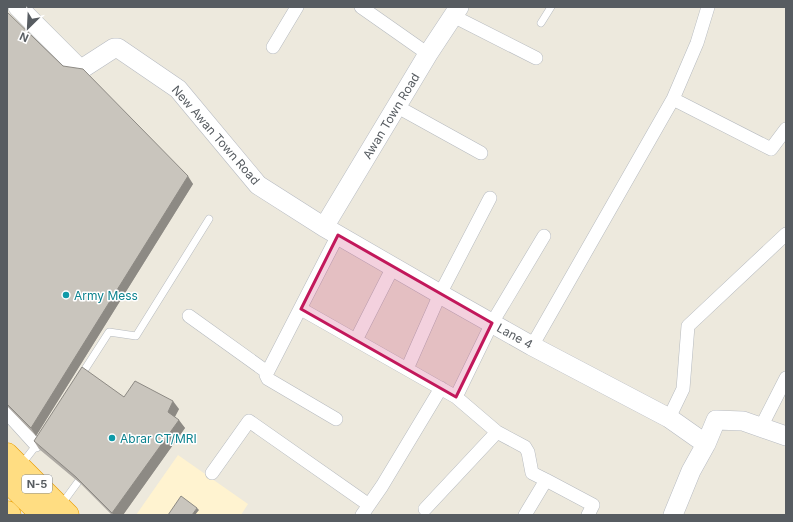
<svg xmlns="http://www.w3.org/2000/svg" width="793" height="522" font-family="Inter,sans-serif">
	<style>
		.commercial { fill: #fff3d0 }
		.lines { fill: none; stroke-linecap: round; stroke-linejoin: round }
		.lane-casing { stroke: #b6babf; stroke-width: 8 }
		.street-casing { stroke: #b6babf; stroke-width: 14 }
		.secondary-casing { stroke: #b7bbc2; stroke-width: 20 }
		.highway-casing { stroke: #ea9d00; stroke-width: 23 }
		.lane { stroke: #fff; stroke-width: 7 }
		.street { stroke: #fff; stroke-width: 13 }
		.secondary { stroke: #fff; stroke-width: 19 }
		.highway { stroke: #ffdd82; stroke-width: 22 }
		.wall { fill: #ada9a3 }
		.shaded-wall { fill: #8d8a84 }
		.building { fill: #c9c5bd; stroke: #8d8a84 }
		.marked { fill: #c2185b; fill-opacity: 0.2; stroke: #c2185b; stroke-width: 3; stroke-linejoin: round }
		.culture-dot { fill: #0f9aa8; stroke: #fff; stroke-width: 1.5 }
		.labels { text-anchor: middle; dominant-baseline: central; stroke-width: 3; stroke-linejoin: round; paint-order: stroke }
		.shield { fill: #fff; stroke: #898d90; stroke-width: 1 }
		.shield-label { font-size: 11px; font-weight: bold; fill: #575c61 }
		.street-label { font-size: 12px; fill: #575c61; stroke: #fff }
		.culture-label { font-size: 12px; fill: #0d838f; stroke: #fff; text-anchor: start }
	</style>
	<rect width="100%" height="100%" fill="#ede9dd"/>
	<path class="commercial" d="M178,455L248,504L241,515H136Z"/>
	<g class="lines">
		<defs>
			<path id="lane" d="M541,23L551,7
				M80,377L109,332L136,336L209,219
				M21,465L38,443
				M61,505L83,475"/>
			<path id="street" d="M361,7L428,54
				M453,16L536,58
				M273,47L297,7
				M673,99L771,149L786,129
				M396,106L481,153
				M301,309L456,397L497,432L525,447L528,452L532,473L546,480
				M189,316L267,372
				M356,340L393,267
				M532,346L673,99L697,43L708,7
				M407,369L440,294L490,198
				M456,397L492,323L544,236
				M7,413L36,445
				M669,418L683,389L688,326L786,234
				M336,419L268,379L266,375L338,235
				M761,427L786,378
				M212,473L249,421L369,505
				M425,509L497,432
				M362,515L382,486L441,388
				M525,515L546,480L593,505L588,515"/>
			<path id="secondary" d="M18,7L79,68H83L114,48H118L178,89L258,185L324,227L440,294L532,346L669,418L706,444
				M324,227L428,54L459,7
				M673,515L691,471L706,444L716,420L743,421L786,436"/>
			<path id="highway" d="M7,454L68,515
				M7,481L42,515
				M7,512L10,515"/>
		</defs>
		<use href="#lane" class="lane-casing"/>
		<use href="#street" class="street-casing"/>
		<use href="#secondary" class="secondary-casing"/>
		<use href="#highway" class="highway-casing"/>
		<use href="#lane" class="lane"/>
		<use href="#street" class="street"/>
		<use href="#secondary" class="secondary"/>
		<use href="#highway" class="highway"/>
	</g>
	<path class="wall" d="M7,12L63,66L193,184L36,436L7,406Z
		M124,397L179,409L175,417L185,428L123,515H112L81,484L39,449L34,441Z"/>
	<path class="shaded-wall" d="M188,176L193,184L36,436L31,428Z
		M173,401L179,409L173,420L168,412Z
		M179,420L185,428L123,515H114L112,513Z
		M197,508L199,510L195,515H192Z"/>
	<path class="building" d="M7,12L63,66L83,69L188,176L31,428L7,404Z
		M82,367L124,397L135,381L173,401L168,412L179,420L112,513L76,477L34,441Z
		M181,496L197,508L192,515H168Z"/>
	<path class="marked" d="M338,235L492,323L456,397L301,309Z"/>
	<g class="culture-dot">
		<circle cx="66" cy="295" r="4"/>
		<circle cx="112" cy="438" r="4"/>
	</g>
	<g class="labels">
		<rect class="shield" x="22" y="475" width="30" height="18" rx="3"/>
		<g class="shield-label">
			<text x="37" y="484">N-5</text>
		</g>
		<g class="street-label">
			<text transform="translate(391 116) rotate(-59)">Awan Town Road</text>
			<text transform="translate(216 135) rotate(49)">New Awan Town Road</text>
			<text transform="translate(515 336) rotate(29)">Lane 4</text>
		</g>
		<g class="culture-label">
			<text x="74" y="295">Army Mess</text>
			<text x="120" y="438">Abrar CT/MRI</text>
		</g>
	</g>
	<rect width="793" height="522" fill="none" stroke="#575c61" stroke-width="16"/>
	<g transform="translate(28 28) rotate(204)" stroke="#ffffff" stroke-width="3" paint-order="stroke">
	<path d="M0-3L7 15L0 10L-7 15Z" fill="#575c61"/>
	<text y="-6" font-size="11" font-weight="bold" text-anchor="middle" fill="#575c61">N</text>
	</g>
</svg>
